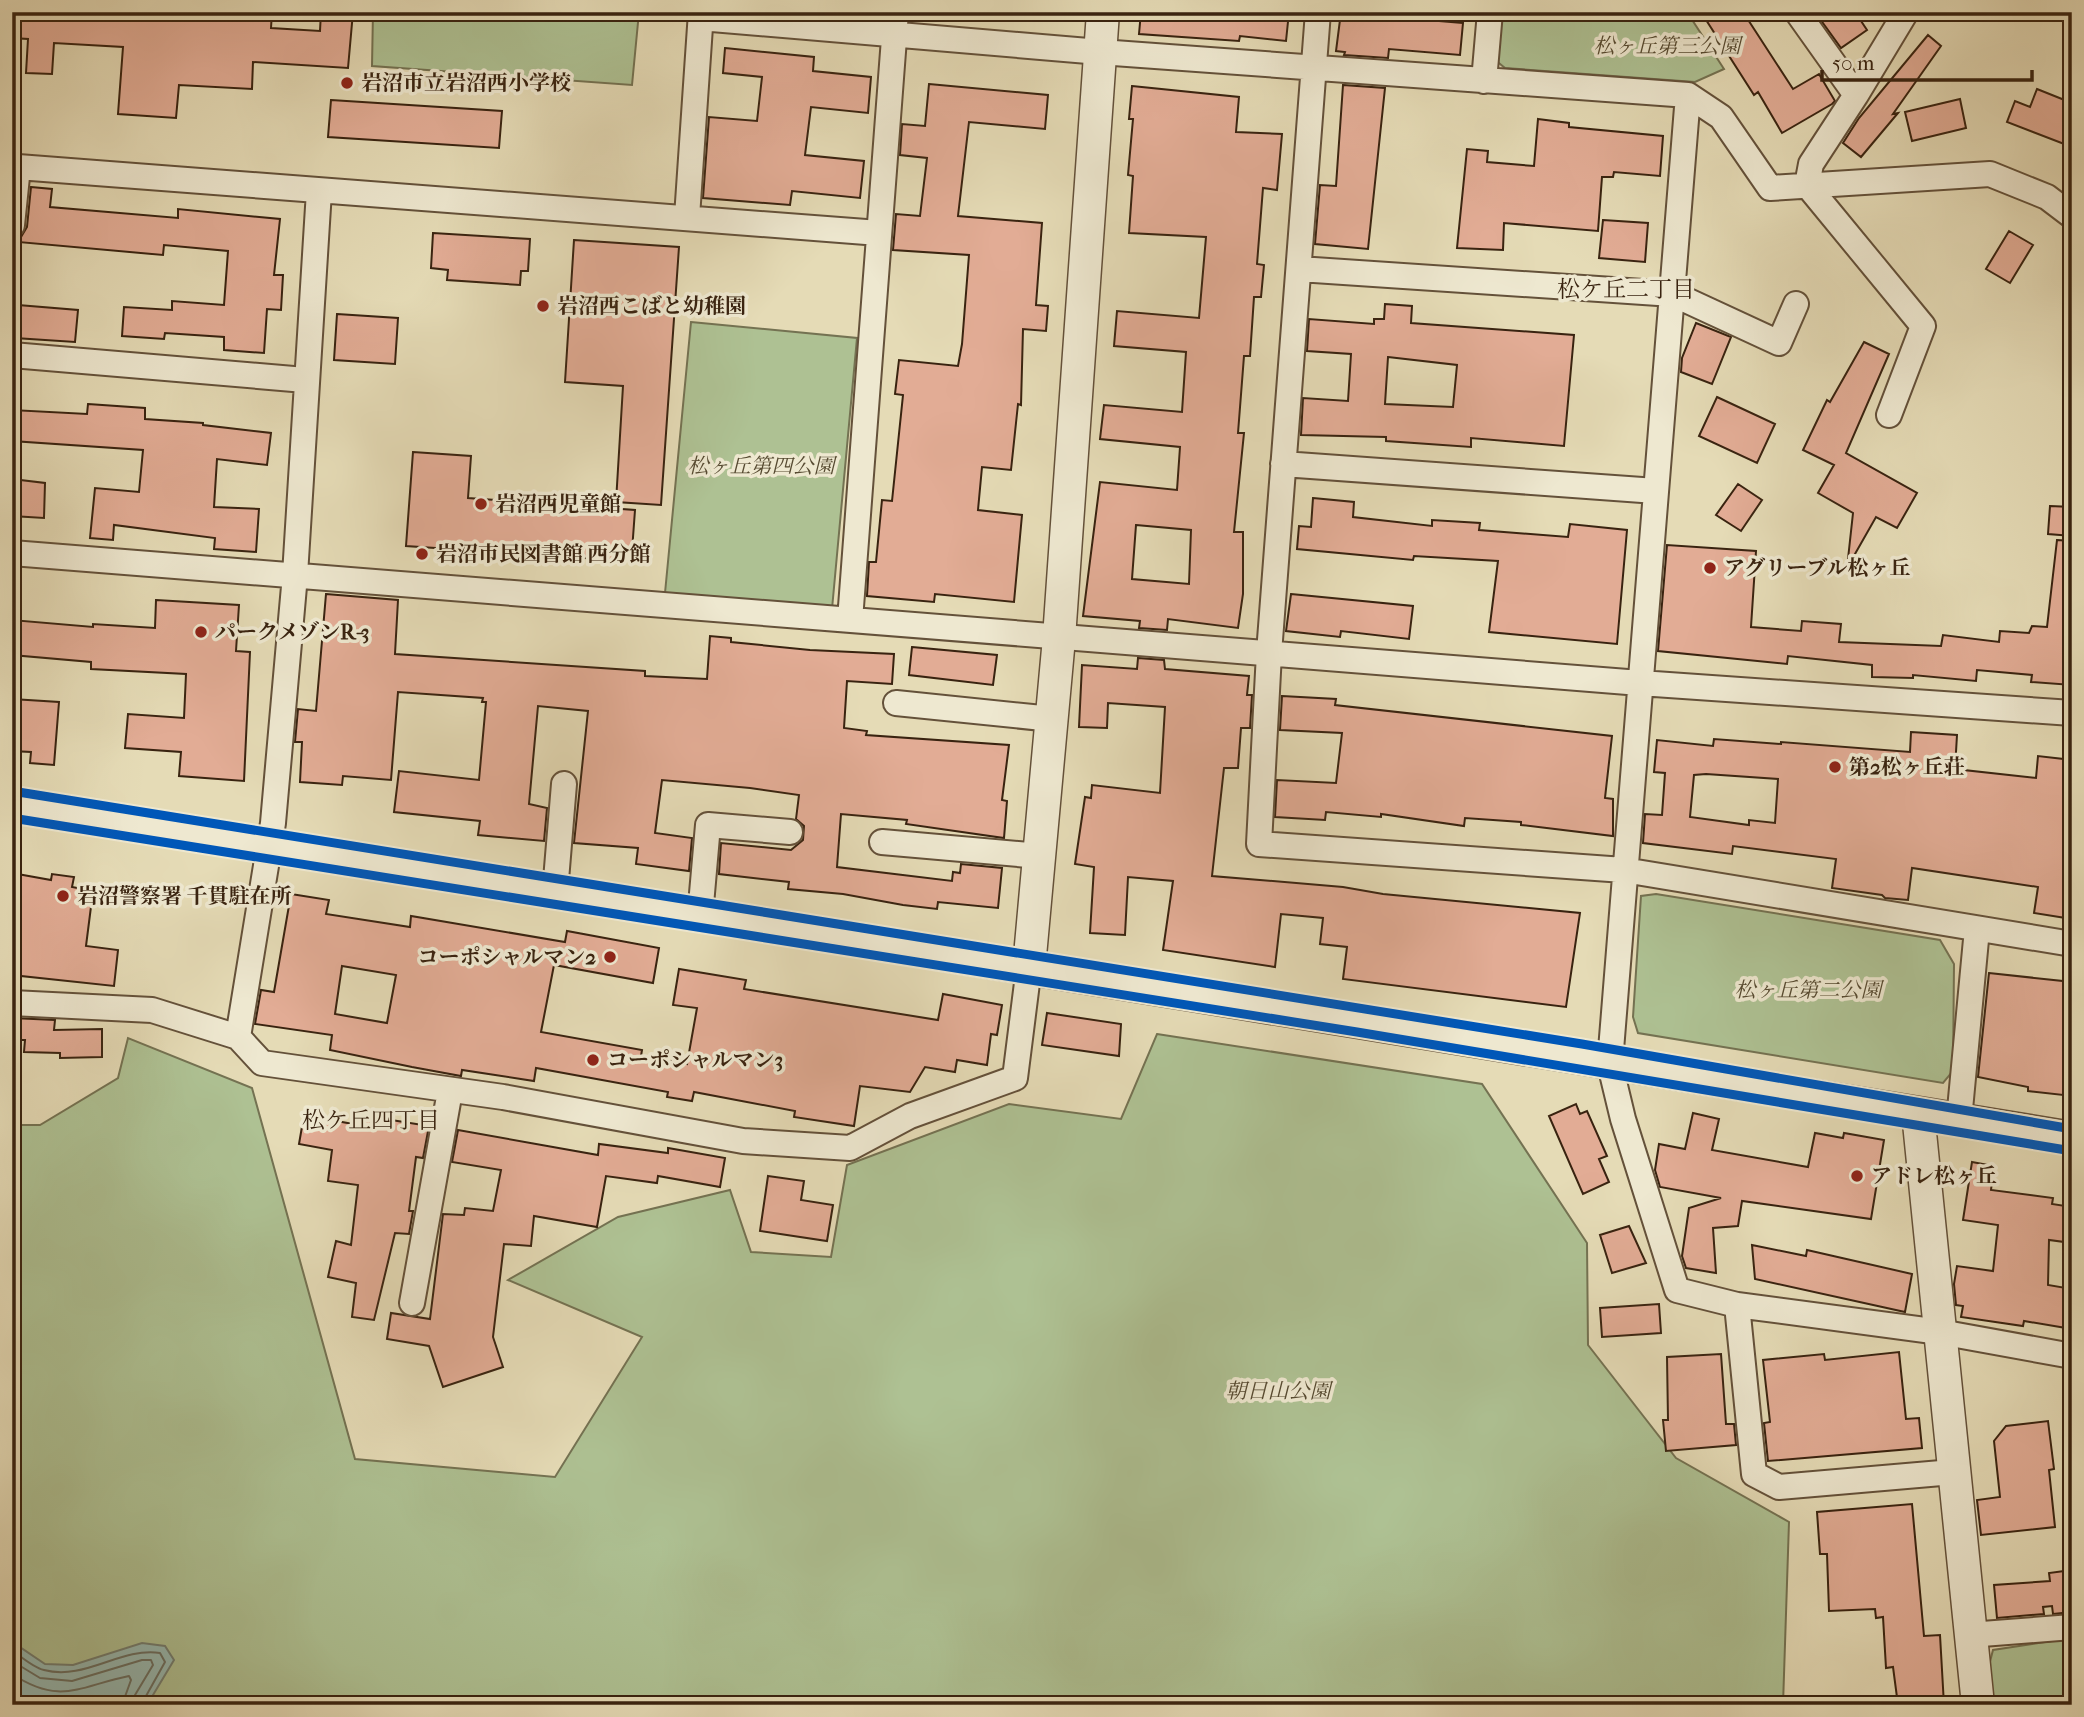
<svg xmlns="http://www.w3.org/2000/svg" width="2084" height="1717" font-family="'IM FELL French Canon','Noto Serif JP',serif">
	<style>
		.green { fill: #aec193; stroke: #747252; stroke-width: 2 }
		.water { fill: #96bab3; stroke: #717e72; stroke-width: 2 }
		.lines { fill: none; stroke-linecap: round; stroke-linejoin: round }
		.shore { stroke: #686e62; stroke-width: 2 }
		.building { fill: #e2ac95; stroke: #392310; stroke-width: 2; fill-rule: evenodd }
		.minor-casing { stroke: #64513a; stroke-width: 28 }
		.tertiary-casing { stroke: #64513a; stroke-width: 35 }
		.minor { stroke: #eee8d0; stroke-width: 24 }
		.tertiary { stroke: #eee8d0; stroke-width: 32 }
		.cycleway-casing { stroke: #eee8d0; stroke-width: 13 }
		.cycleway { stroke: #0057b8; stroke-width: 9 }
		.poi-dot { fill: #8f2418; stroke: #eee8d0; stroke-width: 2.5 }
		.labels { text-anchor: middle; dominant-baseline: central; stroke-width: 7; stroke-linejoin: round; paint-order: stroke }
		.park-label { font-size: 21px; font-style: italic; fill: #564a31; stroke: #eee8d0 }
		.poi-label { font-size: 21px; font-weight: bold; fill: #392310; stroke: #eee8d0; text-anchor: start }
		.neighbourhood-label { font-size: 23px; fill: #392310; stroke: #eee8d0 }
	</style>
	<rect width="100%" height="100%" fill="#e5dbb6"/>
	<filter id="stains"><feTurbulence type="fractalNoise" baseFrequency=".00286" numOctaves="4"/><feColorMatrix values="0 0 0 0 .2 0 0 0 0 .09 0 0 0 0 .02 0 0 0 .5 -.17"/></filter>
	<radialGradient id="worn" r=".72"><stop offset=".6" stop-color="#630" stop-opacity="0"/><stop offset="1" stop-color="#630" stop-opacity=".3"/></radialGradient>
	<path class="green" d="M373,12H639L632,85L372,66Z
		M1497,12H1687L1724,69L1695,82L1505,68L1494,59Z
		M691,322L857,338L832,609L665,593Z
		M1656,894L1940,940L1954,964L1953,1071L1943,1083L1638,1033L1633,1017L1641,896Z
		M1157,1034L1482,1084L1587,1243L1588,1345L1676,1458L1789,1522L1783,1705H12V1125H40L118,1078L128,1038L252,1088L355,1459L555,1477L642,1337L508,1280L618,1217L730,1190L751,1252L831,1257L847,1165L1009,1104L1121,1119Z
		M2072,1638V1705H1988L1985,1681L1993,1650Z"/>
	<path class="water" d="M12,1633L17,1645L45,1664L73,1665L142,1643L165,1646L174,1660L147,1705H12Z"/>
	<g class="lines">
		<path class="shore" d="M12,1650C21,1657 34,1668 44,1670C85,1681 120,1647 160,1653L165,1662L141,1705
			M12,1661L40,1678L72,1681L142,1660H151L153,1665L135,1695L133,1705
			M12,1674C61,1706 79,1686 129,1676L131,1680L122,1705"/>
	</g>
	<path class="building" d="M12,12H272L271,28L320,31L321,12H353L348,68L253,62L252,89L179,85L176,118L118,114L123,47L54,43L52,74L26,73L28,39L12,38Z
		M1141,12H1289L1286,41L1240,36L1239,41L1139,34Z
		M1341,12H1393L1392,17L1463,23L1460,55L1389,49L1388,58L1344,55L1345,52L1336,51Z
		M1701,12H1743L1793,89L1819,74L1835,101L1832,104L1782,133L1758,92L1754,95Z
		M1815,12H1855L1867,30L1841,48Z
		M1928,35L1941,46L1893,114L1898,113L1861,157L1843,143L1859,118Z
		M725,48L814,57L813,71L871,77L868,113L811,107L805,155L864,161L860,198L792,191L790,205L703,198L709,117L757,121L762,77L723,73Z
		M929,84L1048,95L1045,129L969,122L958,216L1042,223L1036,305L1048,306L1046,331L1023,329L1021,405L1018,404L1011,470L982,467L978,510L1022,515L1014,602L935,594L934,602L867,596L869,562H876L882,500L892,501L903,395L895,394L899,360L958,366L962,344L969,255L893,250L896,214L920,216L927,158L900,155L902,124L925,126Z
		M1343,85L1385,88L1368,249L1315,244L1320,185L1336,186Z
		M1132,86L1239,97L1236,132L1282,134L1277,190L1263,188L1257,264L1264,265L1261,297H1254L1250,356H1244L1238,433H1244L1234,532H1243V594L1238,628L1168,619L1167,630L1139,628L1140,621L1083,616L1100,482L1177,490L1180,447L1100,439L1104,405L1182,412L1186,352L1114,346L1117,311L1199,318L1206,237L1129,233L1133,176L1128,175L1133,119H1129ZM1136,525L1191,530L1189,584L1132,579Z
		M2037,89L2072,103V147L2007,122L2015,101L2030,107Z
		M1960,99L1966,128L1912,141L1905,112Z
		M331,100L502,111L499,148L328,137Z
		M1538,119L1569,123V127L1663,136L1660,176L1614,172L1613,177H1602L1598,231L1504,223L1503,250L1457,248L1467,149L1488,151L1487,162L1534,166Z
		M31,187L52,189L50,207L178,218V209L280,219L274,275H283L281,310L267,309L264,353L224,350V337L165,333L164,339L122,336L124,307L172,310V301L224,305L228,251L164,245L163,255L18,242L27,227Z
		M1603,220L1648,223L1645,262L1599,258Z
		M2009,231L2033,245L2010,283L1986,269Z
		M433,233L530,239L528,271H521L520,285L447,280L448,270L431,268Z
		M574,240L679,247L661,505L616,502L623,386L565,382Z
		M1385,304L1412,306L1411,323L1574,335L1564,446L1471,438V447L1386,441V437L1301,435L1303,398L1348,401L1351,354L1307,351L1309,319L1374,324V319H1384ZM1388,357L1457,365L1453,407L1385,404Z
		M18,305L78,310L75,342L15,338Z
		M337,314L398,318L395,364L334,360Z
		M1696,323L1731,337L1712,384L1681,372L1682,358Z
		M1864,342L1889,354L1846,453L1917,493L1897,528L1876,517L1847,568L1853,513L1818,493L1834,465L1803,450L1827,400L1830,402Z
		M1717,397L1775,424L1757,463L1699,436Z
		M88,404L145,408V419L203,423V425L271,433L267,465L217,459L214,507L259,509L256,552L214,549L215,538L114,525L113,540L90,538L95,488L139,492L143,450L12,441V410L87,414Z
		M413,452L471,456L468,498L635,510L632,551L613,550V560L406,546Z
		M12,479L45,483L44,518L12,516Z
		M1738,484L1762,500L1741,531L1716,515Z
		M1313,498L1354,502L1353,517L1432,526V520L1480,523L1479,530L1568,537L1570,524L1627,530L1617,644L1489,632L1498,561L1414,556L1413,560L1297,549L1299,526L1311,527Z
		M2050,506L2072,507V536L2048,534Z
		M2057,540L2072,541V685L2031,682L2032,675L1977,670L1976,681L1913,675V678L1872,677V665L1788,656L1787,664L1658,651L1667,545L1756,551L1751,627L1801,631L1802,621L1841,624L1839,642L1941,646L1943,635L1999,642L2000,631L2029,633L2032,626L2047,627Z
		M326,594L398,600L395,654L645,671V676L707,679L710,636L731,638V642L810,650L894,654L892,684L847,681L844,728L867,731L866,735L1009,745L1002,800L1007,801L1004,838L906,824L907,820L841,814L837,867L952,881L953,872L960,873L961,864L1002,868L998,908L938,902L937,909L903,905L843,894L788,889L789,882L719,874L721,843L791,850L803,840L804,826L796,819L799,795L750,788L662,780L655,833L692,838L689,871L636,864L638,848L574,843L588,711L538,706L529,804L547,808L544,841L478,835L480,821L394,812L399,771L479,780L486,702H482L483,698L398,692L391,780L343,776L342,785L300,782L302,742H295L298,709L316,711Z
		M1291,594L1413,606L1409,639L1341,631L1340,637L1286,631Z
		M156,600L239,605L236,651L250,652L244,781L179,776L181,752L125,748L128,714L184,718L186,674L91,669V662L12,655V620L93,627V624L155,628Z
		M912,647L997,655L993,685L909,675Z
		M1138,658L1164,660L1165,669L1249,676L1247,695H1252L1250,728H1241L1238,768H1224L1212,876L1343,887L1383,894L1580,913L1566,1007L1343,979L1347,947L1320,944L1323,918L1281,914L1275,967L1163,950L1173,881L1128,877L1125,935L1090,933L1094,867L1075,864L1085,797L1091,798L1092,785L1160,793L1165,707L1108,703L1107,728L1079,727L1082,665L1137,669Z
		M1282,696L1336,699L1335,705L1612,736L1605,798L1613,799V836L1521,825V822L1465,818L1464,826L1381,814V817L1326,812L1325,820L1275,817L1277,780L1336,783L1342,733L1280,730Z
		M12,699L59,702L54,765L30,763L31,752L12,751Z
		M1911,732L1957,735L1955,769L2036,778L2038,756L2072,760L2067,839L2072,840V919L2034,913L2038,887L1912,868L1908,900L1885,898L1882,895L1832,888L1836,859L1733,846L1732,854L1643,843L1645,814L1662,815L1665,773L1654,772L1657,740L1713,746L1714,739L1781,744V742L1910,752ZM1706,774L1778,779L1775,823L1749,820V825L1690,817L1694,775Z
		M12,873L51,880L52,874L74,877L72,887L93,891L86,946L118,950L114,986L12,975Z
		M291,894L329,900L326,914L410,927L411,916L565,942L567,931L659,948L653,983L554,965L541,1032L642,1050L641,1056L687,1064L697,1008L673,1005L679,969L746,980L744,989L938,1020L943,994L1002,1005L997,1035L991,1034L987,1065L957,1060L955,1072L925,1067L910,1092L860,1086L854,1126L794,1117L795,1111L694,1092L692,1101L667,1097L668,1092L536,1068L534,1081L462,1070L461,1076L412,1067L330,1050L332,1035L255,1024L261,990L274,992ZM342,966L396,975L387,1023L335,1014Z
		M1989,973L2072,982V1096L2028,1091V1087L1978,1077Z
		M1047,1013L1121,1024L1119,1056L1042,1045Z
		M12,1018L55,1020L54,1030L102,1029V1057L60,1058V1053L24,1052L25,1040H12Z
		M1576,1104L1580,1114L1587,1111L1607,1156L1599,1159L1609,1182L1583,1194L1549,1116Z
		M1693,1113L1719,1119L1712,1150L1808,1167L1815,1133L1843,1138L1844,1133L1884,1140L1871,1219L1742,1201L1738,1226L1713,1228L1716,1273L1686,1268L1682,1256L1689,1208L1721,1198L1660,1187L1655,1170L1659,1144L1685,1149Z
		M304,1115L364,1126L366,1116L429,1126L423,1158L416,1157L409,1211H413L409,1234L395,1233L374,1320L352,1317L356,1283L328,1277L336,1241L351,1245L358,1185L328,1181L332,1150L299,1144Z
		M458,1130L598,1155L599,1144L668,1153V1148L725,1158L720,1187L658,1176L657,1183L606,1176L597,1227L534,1216L531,1246L504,1244L493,1337L503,1367L443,1387L429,1346L387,1339L391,1313L430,1319L443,1214L464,1215L465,1208L493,1211L501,1170L452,1162Z
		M1972,1162L1994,1166L1991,1190L2053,1198L2052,1204L2072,1207V1243L2049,1240L2048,1285L2072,1289V1329L2024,1321L2023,1326L1961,1317L1963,1306L1956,1305L1954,1284L1957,1266L1993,1271L1998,1225L1963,1220Z
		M768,1176L804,1181L801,1200L833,1205L827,1241L760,1231Z
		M1629,1226L1646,1263L1612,1273L1600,1235Z
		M1752,1245L1806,1256L1807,1250L1912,1274L1905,1312L1755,1279Z
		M1659,1304L1661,1333L1602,1337L1600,1308Z
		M1899,1352L1906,1419L1919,1418L1922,1448L1768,1461L1764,1423L1770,1422L1763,1360L1824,1354L1825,1360Z
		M1721,1354L1726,1424H1734L1736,1445L1666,1451L1663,1420H1668L1667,1357Z
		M2048,1421L2054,1469L2049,1470L2055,1527L1981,1535L1977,1500L2000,1497L1994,1441L2006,1426Z
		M1912,1504L1924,1636L1940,1635L1944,1705H1898L1893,1667L1886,1668L1883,1617L1876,1618L1875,1609L1829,1611L1827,1554H1820L1817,1512Z
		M2072,1570V1612L2053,1614L2052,1606L2043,1607L2044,1614L1997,1618L1994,1585L2050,1581L2049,1573Z"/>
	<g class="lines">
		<defs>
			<path id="minor" d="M1318,12L1269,653L1259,844L1624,870L2072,944
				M1797,12L1856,95L1811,164L1807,185L1923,326L1889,415
				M700,18L1100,52L1688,95L1721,117L1770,188L1990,174L2047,197L2072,216
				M1484,81L1490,12
				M1688,95L1611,1050L1610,1065L1623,1119L1677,1290L1737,1305L1940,1332L2072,1356
				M1856,95L1906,12
				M687,217L701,12
				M12,225L18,167L879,233
				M1299,269L1673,294L1779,343L1796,304
				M12,355L305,380
				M1283,464L1656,491
				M12,553L1640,683L2072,713
				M850,620L896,12
				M896,703L1052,719
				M882,842L1040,856
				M555,892L564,784
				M700,916L708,825L790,832
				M12,1003L152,1010L238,1037L262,1063L503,1097L743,1141L850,1148L910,1116L1015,1078L1029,967
				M238,1037L273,823L295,575L319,191
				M1959,1120L1977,929
				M412,1303L450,1091
				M1737,1305L1754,1474L1779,1487L1953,1472
				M1969,1635L2072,1627"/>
			<path id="tertiary" d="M12,803L2072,1138
				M1029,967L1059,638L1103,12
				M1918,1113L1978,1705"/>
		</defs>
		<use href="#minor" class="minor-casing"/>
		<use href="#tertiary" class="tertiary-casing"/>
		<use href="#minor" class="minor"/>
		<use href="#tertiary" class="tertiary"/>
		<defs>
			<path id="cycleway" d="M12,791L1582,1044L2072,1129
				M12,818L1357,1032L2072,1151"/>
		</defs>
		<use href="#cycleway" class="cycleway-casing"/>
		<use href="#cycleway" class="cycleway"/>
	</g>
	<g class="poi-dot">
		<circle cx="347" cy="83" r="7"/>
		<circle cx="543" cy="306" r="7"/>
		<circle cx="481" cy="504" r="7"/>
		<circle cx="422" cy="554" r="7"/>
		<circle cx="1710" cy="568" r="7"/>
		<circle cx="201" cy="632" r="7"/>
		<circle cx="1835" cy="767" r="7"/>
		<circle cx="63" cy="896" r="7"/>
		<circle cx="610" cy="957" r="7"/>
		<circle cx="593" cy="1060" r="7"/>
		<circle cx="1857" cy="1176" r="7"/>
	</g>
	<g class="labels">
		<g class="park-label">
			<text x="1667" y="46">松ヶ丘第三公園</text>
			<text x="761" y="466">松ヶ丘第四公園</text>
			<text x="1808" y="990">松ヶ丘第二公園</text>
			<text x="1278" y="1391">朝日山公園</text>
		</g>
		<g class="poi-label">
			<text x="361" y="83">岩沼市立岩沼西小学校</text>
			<text x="557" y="306">岩沼西こばと幼稚園</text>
			<text x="495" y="504">岩沼西児童館</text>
			<text x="436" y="554">岩沼市民図書館 西分館</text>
			<text x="1724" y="568">アグリーブル松ヶ丘</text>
			<text x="215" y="632">パークメゾンR-3</text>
			<text x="1849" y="767">第2松ヶ丘荘</text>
			<text x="77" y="896">岩沼警察署 千貫駐在所</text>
			<text x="596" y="957" text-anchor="end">コーポシャルマン2</text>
			<text x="607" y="1060">コーポシャルマン3</text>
			<text x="1871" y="1176">アドレ松ヶ丘</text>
		</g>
		<g class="neighbourhood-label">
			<text x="1626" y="289">松ケ丘二丁目</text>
			<text x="371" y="1120">松ケ丘四丁目</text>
		</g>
	</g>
	<rect width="2084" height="1717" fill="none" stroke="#e5dbb6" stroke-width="42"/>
	<rect x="14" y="14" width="2056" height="1689" fill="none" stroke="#392310" stroke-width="3.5"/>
	<rect x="21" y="21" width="2042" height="1675" fill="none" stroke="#392310" stroke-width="2"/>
	<path d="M1822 70v10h210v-10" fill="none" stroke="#392310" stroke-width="3.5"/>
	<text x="1832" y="70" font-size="21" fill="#392310" stroke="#eee8d0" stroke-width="5" paint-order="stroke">50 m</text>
	<rect width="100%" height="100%" filter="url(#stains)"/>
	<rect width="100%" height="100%" fill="url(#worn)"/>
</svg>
